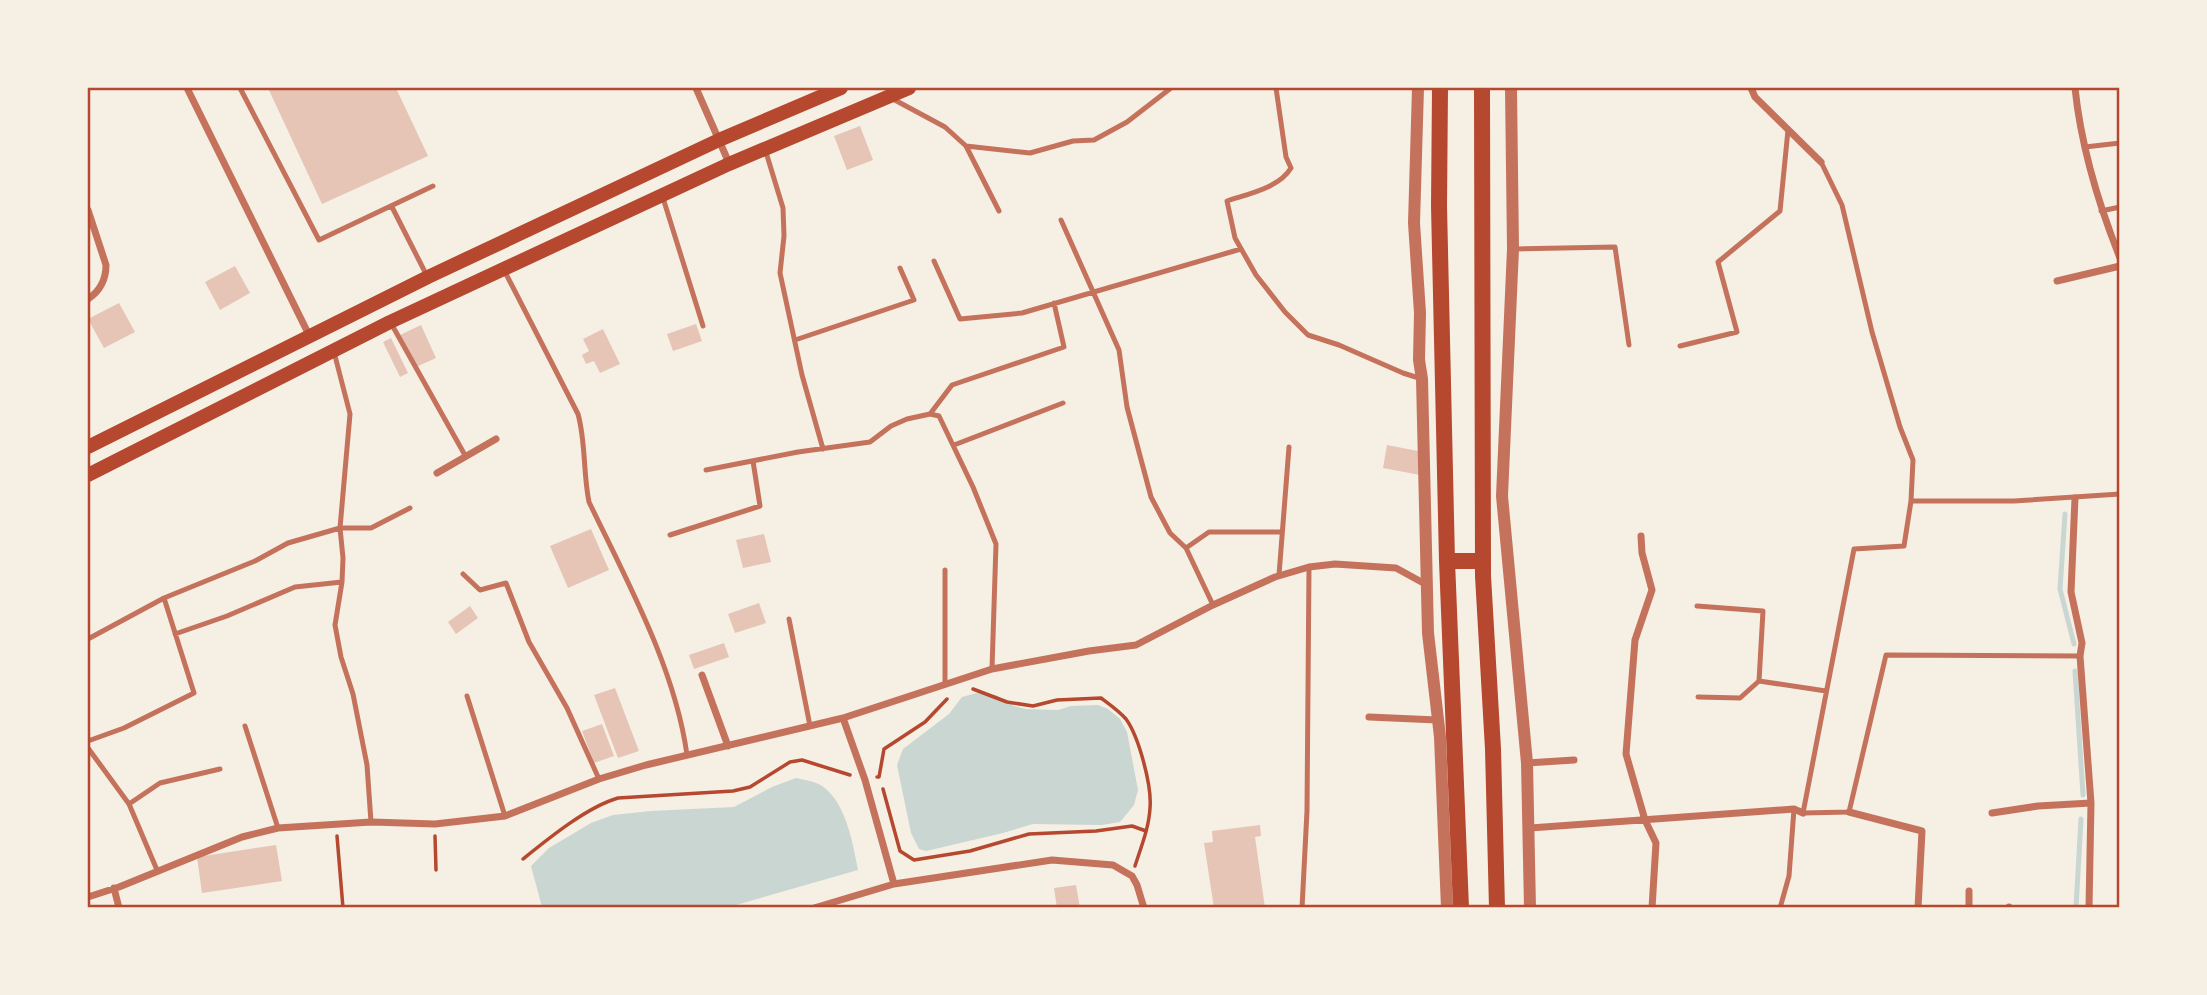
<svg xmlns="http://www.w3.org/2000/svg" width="2207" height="995" font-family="'PT Serif',serif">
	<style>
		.water { fill: #c9d6d2 }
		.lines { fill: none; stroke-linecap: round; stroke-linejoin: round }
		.stream { stroke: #c9d6d2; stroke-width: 5 }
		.building { fill: #e6c5b7 }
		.path { stroke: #b5482f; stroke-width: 3.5 }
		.service { stroke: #c5725c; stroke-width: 5 }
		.minor { stroke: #c5725c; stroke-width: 7 }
		.tertiary { stroke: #c5725c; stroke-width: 12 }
		.secondary { stroke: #b5482f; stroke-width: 14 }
		.primary { stroke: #b5482f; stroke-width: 16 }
		.neatline { fill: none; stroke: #b5482f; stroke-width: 2.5 }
	</style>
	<rect width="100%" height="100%" fill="#f6efe4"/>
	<path class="water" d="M977,693L996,695L1014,706L1026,709L1058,710L1071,706L1098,705L1108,709L1120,719L1127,732L1138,790L1134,805L1120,822L1102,825L1033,824L1003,833L926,851L919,849L911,833L897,765L903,749L949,714L962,697Z
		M796,778C804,780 815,781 822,786C846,802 853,844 858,870L729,907H542L531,866L549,848L591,823L613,815L651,811L734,807L772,787Z"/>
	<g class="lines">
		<path class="stream" d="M2065,514L2060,589L2074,644
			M2075,671L2083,795
			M2076,908L2081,819"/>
	</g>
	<path class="building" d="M268,88H396L428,156L322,204Z
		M860,126L873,160L847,170L834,136Z
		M235,266L250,293L220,310L205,282Z
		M119,303L135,332L104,348L88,319Z
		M696,324L702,341L673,351L667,334Z
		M421,325L436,358L416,367L400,335Z
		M603,329L620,364L600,373L594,361L586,364L582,355L589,351L583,339Z
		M391,338L408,373L400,377L383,342Z
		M1387,445L1423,452L1420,475L1383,468Z
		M591,529L609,570L568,588L550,546Z
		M764,534L771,562L743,568L736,540Z
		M759,603L766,623L735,633L728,614Z
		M470,606L478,618L456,634L448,622Z
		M724,643L729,657L694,669L689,655Z
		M615,688L639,751L618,758L594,695Z
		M602,724L614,756L594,763L582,731Z
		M1260,825L1261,836L1255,837L1265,908H1214L1204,843L1213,842L1212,831Z
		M276,845L282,881L202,893L197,857Z
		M1076,885L1080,908H1057L1054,888Z"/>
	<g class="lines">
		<path class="path" d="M973,689L1007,702L1033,706L1057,700L1101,698C1109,704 1119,711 1126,719C1139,737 1152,786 1150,808C1149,828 1141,847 1135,866
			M877,777H879L884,749L925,722L947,699
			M883,789L900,851L914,860L970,851L1029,834L1096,831L1132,826L1146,831
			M337,836L343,908
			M435,836L436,870
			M523,859C549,838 587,807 618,798L733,791L750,787L790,762L802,760L850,775"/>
		<path class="service" d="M240,88L319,240L433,186
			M1276,88L1286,157L1291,168C1279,188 1248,194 1227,201L1235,238L1256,275L1285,312L1308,335L1339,345L1403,373L1422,379
			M891,98L945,127L966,146L999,211
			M966,146L1030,153L1073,141L1094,140L1127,122L1171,88
			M2085,147L2120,143
			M765,149L783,208L784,236L780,273L802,375L823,449
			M1821,162L1842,205L1872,332L1900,427L1913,460L1911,501L1904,546L1854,549L1803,813L1849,812L1886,655L2080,656
			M663,198L703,326
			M392,207L427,276
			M2101,211L2120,207
			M1061,220L1119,350L1127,407L1151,497L1170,533L1186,548L1213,605
			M1514,249L1615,247L1629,345
			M934,261L960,319L1022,313L1241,249
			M504,270L578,414C586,443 583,473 589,502C627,581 675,668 687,755
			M392,325L466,457
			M795,340L914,300L900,268
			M1680,346L1737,332L1718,262L1780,211L1788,130
			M334,352L350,414L340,528L343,558L342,582L335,625L341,657L353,694L367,765L371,822
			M930,414L952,385L1064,347L1054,303
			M954,445L1063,403
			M706,470L798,452L870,442L891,426L907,419L930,414L939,416L973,487L996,544L992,669
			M1911,501H2014L2120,494
			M670,535L760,506L753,461
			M1186,548L1209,532H1282
			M463,574L480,590L506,583L529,642L567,708L599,779
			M1279,575L1289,447
			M164,598L255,561L288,543L340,528H371L410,508
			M1697,606L1763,611L1759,681L1826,691
			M789,619L810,726
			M175,634L227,616L295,587L342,582
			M88,639L164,598L194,693L124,728L88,741
			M945,685V570
			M467,696L505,816
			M1698,697L1740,698L1759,681
			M245,726L278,828
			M88,748L129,804L157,870
			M129,804L160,783L220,769
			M1302,908L1307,811L1309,567
			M1780,908L1789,876L1794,809"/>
		<path class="minor" d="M187,88L309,335
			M696,88L729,163
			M1751,88L1755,97L1821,162
			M2075,88C2081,146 2098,203 2120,258
			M88,210L106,265C106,279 100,291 88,299
			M2057,281L2120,266
			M437,473L496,439
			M2075,498L2071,592L2082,643L2080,656L2091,803L2089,908
			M1641,536L1642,553L1652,590L1635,640L1626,754L1645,820L1656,843L1652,908
			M702,675L728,746
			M1369,717L1437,720
			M843,718L865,780L894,884
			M1527,763L1574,760
			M1849,812L1922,831L1918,908
			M1992,813L2038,806L2091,803
			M1530,828L1794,809L1803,813
			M114,888L119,908
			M88,897L119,887L242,837L278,828L371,822L435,824L505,816L599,779L646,765L843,718L992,669L1089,651L1136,645L1213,605L1275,577L1309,567L1335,564L1396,568L1427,585
			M814,908L894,884L1052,860L1113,865L1132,876L1137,885L1144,908
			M1969,908V891
			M2009,908V907"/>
		<path class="tertiary" d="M1418,88L1414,223L1420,313L1419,360L1422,379L1428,633L1440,737L1447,908
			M1511,88L1513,249L1502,496L1527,763L1530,908"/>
		<path class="secondary" d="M88,447L428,277L719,140L841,88
			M88,475L390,322L729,164L909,88"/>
		<path class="primary" d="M1440,88L1439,206L1447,561L1461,908
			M1482,88L1483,576L1493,749L1497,908
			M1447,561H1482"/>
	</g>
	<rect width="2207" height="995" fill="none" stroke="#f6efe4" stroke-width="178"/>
	<rect x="89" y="89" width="2029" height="817" class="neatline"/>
</svg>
